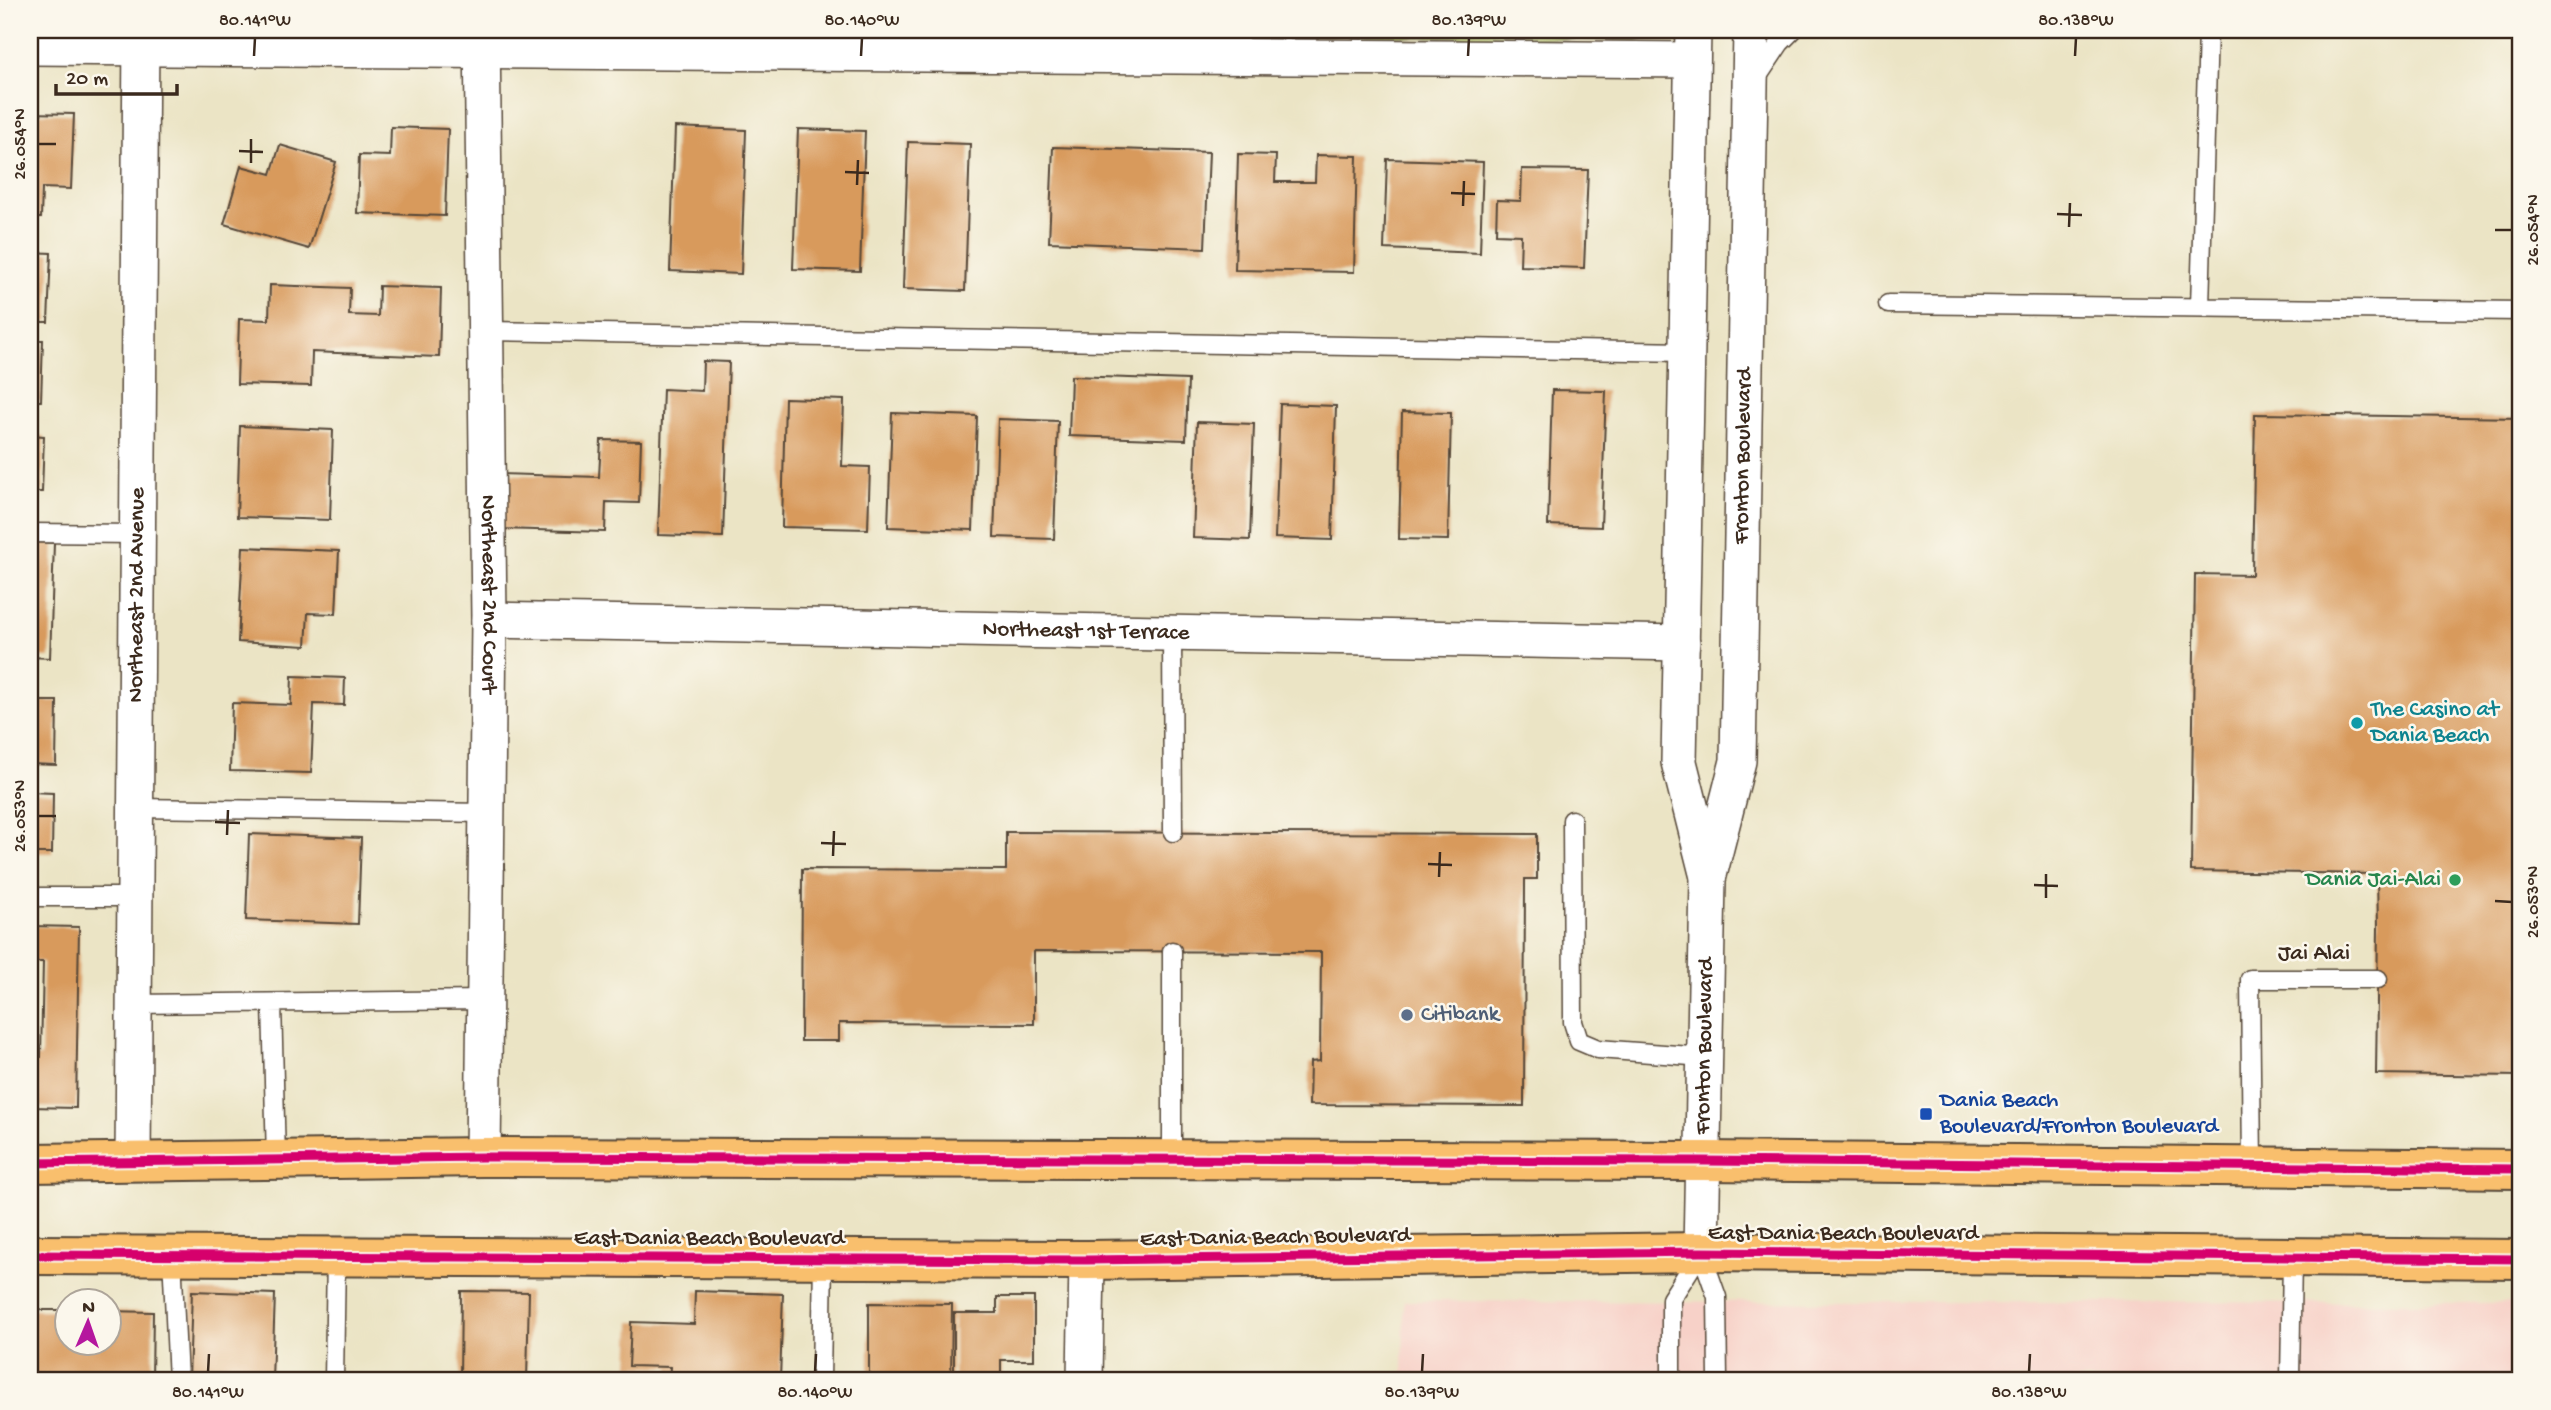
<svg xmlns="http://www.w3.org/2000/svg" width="2551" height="1410" font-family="'Gochi Hand',sans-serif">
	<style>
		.built { fill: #f7d1c8 }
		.green { fill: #adbd60; stroke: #74743f; stroke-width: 2 }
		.building { fill: #d89a5b }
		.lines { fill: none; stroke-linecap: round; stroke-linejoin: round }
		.lane-casing { stroke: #554637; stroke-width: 21 }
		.street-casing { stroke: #554637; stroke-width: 38 }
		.primary-casing { stroke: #554637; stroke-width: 42 }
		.lane { stroke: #fff; stroke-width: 18 }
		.street { stroke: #fff; stroke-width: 35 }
		.primary { stroke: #f9bf6d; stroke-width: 38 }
		.cycleway-casing { stroke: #fbf7ec; stroke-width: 13 }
		.cycleway { stroke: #d6006c; stroke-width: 9 }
		.ticks { fill: none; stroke: #3b2a1e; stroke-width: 2.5 }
		.culture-dot { fill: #0f9aa8; stroke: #fbf7ec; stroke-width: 2.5 }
		.leisure-dot { fill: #2e9e5b; stroke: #fbf7ec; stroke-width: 2.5 }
		.service-dot { fill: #5c6f8a; stroke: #fbf7ec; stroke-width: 2.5 }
		.transit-dot { fill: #1a4fb4; stroke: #fbf7ec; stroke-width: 2.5 }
		.labels { text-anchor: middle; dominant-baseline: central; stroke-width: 5; stroke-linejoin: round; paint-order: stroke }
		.street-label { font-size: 23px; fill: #3b2a1e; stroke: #fbf7ec }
		.culture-label { font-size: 23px; fill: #0d838f; stroke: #fbf7ec; text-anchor: start }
		.leisure-label { font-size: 23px; fill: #27864d; stroke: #fbf7ec; text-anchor: end }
		.service-label { font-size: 23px; fill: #4e5e75; stroke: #fbf7ec; text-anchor: start }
		.transit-label { font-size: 23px; fill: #164399; stroke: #fbf7ec; text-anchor: start }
		.neatline { fill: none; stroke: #3b2a1e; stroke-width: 2.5 }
		.ticks-label { font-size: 18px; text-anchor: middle; fill: #3b2a1e }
	</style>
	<rect width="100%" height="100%" fill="#fbf7ec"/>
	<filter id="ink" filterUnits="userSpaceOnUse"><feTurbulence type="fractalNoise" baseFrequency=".0143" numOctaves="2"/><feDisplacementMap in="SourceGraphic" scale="14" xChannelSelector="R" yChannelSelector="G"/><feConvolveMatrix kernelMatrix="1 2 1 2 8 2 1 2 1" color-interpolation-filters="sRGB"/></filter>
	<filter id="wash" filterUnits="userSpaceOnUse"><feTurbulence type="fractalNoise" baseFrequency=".00686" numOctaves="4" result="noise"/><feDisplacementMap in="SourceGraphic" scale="28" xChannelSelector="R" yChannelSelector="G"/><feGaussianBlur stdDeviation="1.57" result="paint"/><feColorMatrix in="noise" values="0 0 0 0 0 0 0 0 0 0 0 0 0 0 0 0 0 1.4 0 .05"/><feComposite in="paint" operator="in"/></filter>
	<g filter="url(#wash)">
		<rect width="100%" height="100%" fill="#ebe4c5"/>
		<path class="built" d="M1404,1301L2521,1303V1380H1403Z"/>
		<path class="green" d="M963,30H1659L1637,40Z"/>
		<g id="blocks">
			<path class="building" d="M30,113L74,114L71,189L42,188L41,218H30Z
				M391,127L448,129L445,216L357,213L359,155L390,156Z
				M675,127L746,130L741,274L670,271Z
				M798,129L865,131L860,271L793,269Z
				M908,142L970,144L965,291L903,289Z
				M280,145L336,162L309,249L224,224L241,166L271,174Z
				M1053,147L1209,152L1205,248L1049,242Z
				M1238,154L1276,155L1275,182H1315L1316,155L1357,156L1354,272L1235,270Z
				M1387,159L1483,162L1480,253L1384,249Z
				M1522,169L1588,170L1584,268L1520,266L1521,235L1496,234L1497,200L1521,201Z
				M30,252L51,253L48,322H30Z
				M270,285L350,288L349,315L378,316L379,286L441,288L439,357L312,352L311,386L237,384L239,319L269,320Z
				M30,340H43L41,401H30Z
				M703,361L729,362L723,537L658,535L663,389L702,391Z
				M1071,376L1188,380L1186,440L1069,436Z
				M1552,390L1606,391L1601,527L1548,525Z
				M785,398L844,400L842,466L870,467L868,529L782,527Z
				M1280,404L1336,406L1332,540L1275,538Z
				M1402,412L1451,413L1448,540L1399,539Z
				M892,413L977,416L973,530L888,527Z
				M2255,414L2521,418V1076L2376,1074L2378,927L2377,874L2191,871L2195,574L2252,575Z
				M998,419L1058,421L1054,539L994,537Z
				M1197,422L1254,424L1250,540L1193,538Z
				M240,426L333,430L330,520L237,517Z
				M30,435L44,436L42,492H30Z
				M601,440L641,441L639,503L606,502L605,532L496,529L497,474L599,477Z
				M30,542L54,543L50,658L30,657Z
				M243,547L339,551L336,614L308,613L306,646L238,642Z
				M292,676L345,678L344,705L314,704L311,773L230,771L232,703L291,705Z
				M30,701H57L56,765L30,764Z
				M30,792L53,793L52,853H30Z
				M1006,832L1537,834V879H1525L1524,1106L1309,1105L1310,1062L1320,1061L1321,952L1034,951V1024L839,1023V1041H801L802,869L1006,870Z
				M249,834L361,838L358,924L246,920Z
				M30,926L79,927L76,1108L30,1107V1057H41L43,962H30Z
				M192,1291L275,1294L272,1380H189Z
				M461,1291L529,1292L527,1380H460Z
				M695,1291L783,1294L780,1380H669L670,1367L629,1366L631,1322L694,1324Z
				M997,1297H1034V1360H1001V1380H954V1313H997Z
				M869,1303L952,1304L951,1380H869Z
				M30,1310H66V1344H108V1311L153,1312L152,1380H30Z"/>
		</g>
	</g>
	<g filter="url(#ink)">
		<use href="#blocks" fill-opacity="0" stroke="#554637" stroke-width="2"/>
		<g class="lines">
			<defs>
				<path id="lane" d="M1756,79L1780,43L1793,30
					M1888,304L2521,311
					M2200,307L2208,30
					M485,331L1687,352
					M30,533L137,534
					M1172,633L1173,832
					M135,808L487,813
					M1572,820L1573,1022L1579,1041L1598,1049L1704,1057
					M30,897H134
					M272,1003L276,1160
					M134,1004L485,1000
					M1172,1160V951
					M2252,1166L2250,979H2378
					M1701,1252L1717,1297L1718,1380
					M172,1256L178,1380
					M334,1380L336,1256
					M821,1380L823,1258
					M1671,1380V1299L1701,1252
					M2290,1380L2292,1257"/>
				<g id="street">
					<path id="s1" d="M482,30L489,620L483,1157"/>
					<path d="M1693,30L1679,762L1707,873"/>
					<path d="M30,47L1692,60"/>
					<path id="s2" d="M489,620L1682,643"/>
					<path id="s3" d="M133,1162L141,30"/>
					<path id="s4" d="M1701,1252L1708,879L1738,761L1751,30"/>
					<path d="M1085,1380L1087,1260"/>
				</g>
				<path id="primary" d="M30,1163L483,1157L1702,1161L2521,1169
					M30,1255L1087,1260L1701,1252L2521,1259"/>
			</defs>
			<use href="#lane" class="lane-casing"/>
			<use href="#street" class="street-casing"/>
			<use href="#primary" class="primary-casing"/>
			<use href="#lane" class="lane"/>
			<use href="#street" class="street"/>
			<use href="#primary" class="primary"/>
			<defs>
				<path id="cycleway" d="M30,1163L483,1157L1702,1161L2521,1169
					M30,1255L1087,1260L1701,1252L2521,1259"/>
			</defs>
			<use href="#cycleway" class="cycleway-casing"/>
			<use href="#cycleway" class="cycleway"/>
		</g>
	</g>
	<path class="ticks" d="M254,56L255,38M861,56L862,38M1468,56L1469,38M2075,56L2076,38M38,144H56M239,151L263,152M251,163V139M845,172L869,173M857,185L858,160M1451,193L1475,194M1463,206L1464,181M2057,214L2082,215M2069,227L2070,203M2495,230H2512M38,816H56M215,822L240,823M227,835L228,810M821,843L846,844M833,856L834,831M1428,864L1452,865M1439,877L1440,852M2034,885L2058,886M2046,898V874M2495,901L2512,902M208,1372L209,1354M815,1372L816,1354M1422,1372L1423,1354M2029,1372L2030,1354"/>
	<circle class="culture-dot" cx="2357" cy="723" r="7"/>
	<circle class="leisure-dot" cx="2455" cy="880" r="7"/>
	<circle class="service-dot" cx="1407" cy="1015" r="7"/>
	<rect class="transit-dot" x="1919" y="1107" width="14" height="14" rx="3.5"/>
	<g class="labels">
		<g class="street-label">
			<text stroke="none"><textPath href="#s4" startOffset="800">Fronton Boulevard</textPath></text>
			<text stroke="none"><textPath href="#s1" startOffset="564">Northeast 2nd Court</textPath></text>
			<text stroke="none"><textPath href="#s3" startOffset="567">Northeast 2nd Avenue</textPath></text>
			<text stroke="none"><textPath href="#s2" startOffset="597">Northeast 1st Terrace</textPath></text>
			<text x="2314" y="954">Jai Alai</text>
			<text stroke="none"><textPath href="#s4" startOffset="206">Fronton Boulevard</textPath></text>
			<text x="1843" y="1234">East Dania Beach Boulevard</text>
			<text transform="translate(1275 1238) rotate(-1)">East Dania Beach Boulevard</text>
			<text x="709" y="1239">East Dania Beach Boulevard</text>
		</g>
		<g class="culture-label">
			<text x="2371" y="710">The Casino at<tspan x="2371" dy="26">Dania Beach</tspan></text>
		</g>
		<g class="leisure-label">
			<text x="2441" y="880">Dania Jai-Alai</text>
		</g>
		<g class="service-label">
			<text x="1421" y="1015">Citibank</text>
		</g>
		<g class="transit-label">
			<text x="1940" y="1101">Dania Beach<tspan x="1940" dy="26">Boulevard/Fronton Boulevard</tspan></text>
		</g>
	</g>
	<rect width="2551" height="1410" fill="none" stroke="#fbf7ec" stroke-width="77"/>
	<g transform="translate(88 1322) rotate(2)"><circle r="33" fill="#fbf7ec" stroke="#aea59a" stroke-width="2"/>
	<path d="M0-5L12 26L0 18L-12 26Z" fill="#b5179e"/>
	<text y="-10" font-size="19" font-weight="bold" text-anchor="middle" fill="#3b2a1e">N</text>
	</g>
	<path d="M56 84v10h121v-10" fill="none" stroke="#3b2a1e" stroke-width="3.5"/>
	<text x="66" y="84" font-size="21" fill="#3b2a1e" stroke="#fbf7ec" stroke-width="5" paint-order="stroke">20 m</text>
	<rect x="38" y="38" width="2474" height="1334" class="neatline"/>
	<g class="ticks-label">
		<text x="255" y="25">80.141°W</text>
		<text x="862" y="25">80.140°W</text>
		<text x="1469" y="25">80.139°W</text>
		<text x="2076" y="25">80.138°W</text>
		<text transform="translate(19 144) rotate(-90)" y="6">26.054°N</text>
		<text transform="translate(2532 230) rotate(-90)" y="6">26.054°N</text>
		<text transform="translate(19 816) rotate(-90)" y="6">26.053°N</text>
		<text transform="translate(2532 902) rotate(-90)" y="6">26.053°N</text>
		<text x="208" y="1397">80.141°W</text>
		<text x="815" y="1397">80.140°W</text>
		<text x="1422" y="1397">80.139°W</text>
		<text x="2029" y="1397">80.138°W</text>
	</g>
</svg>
